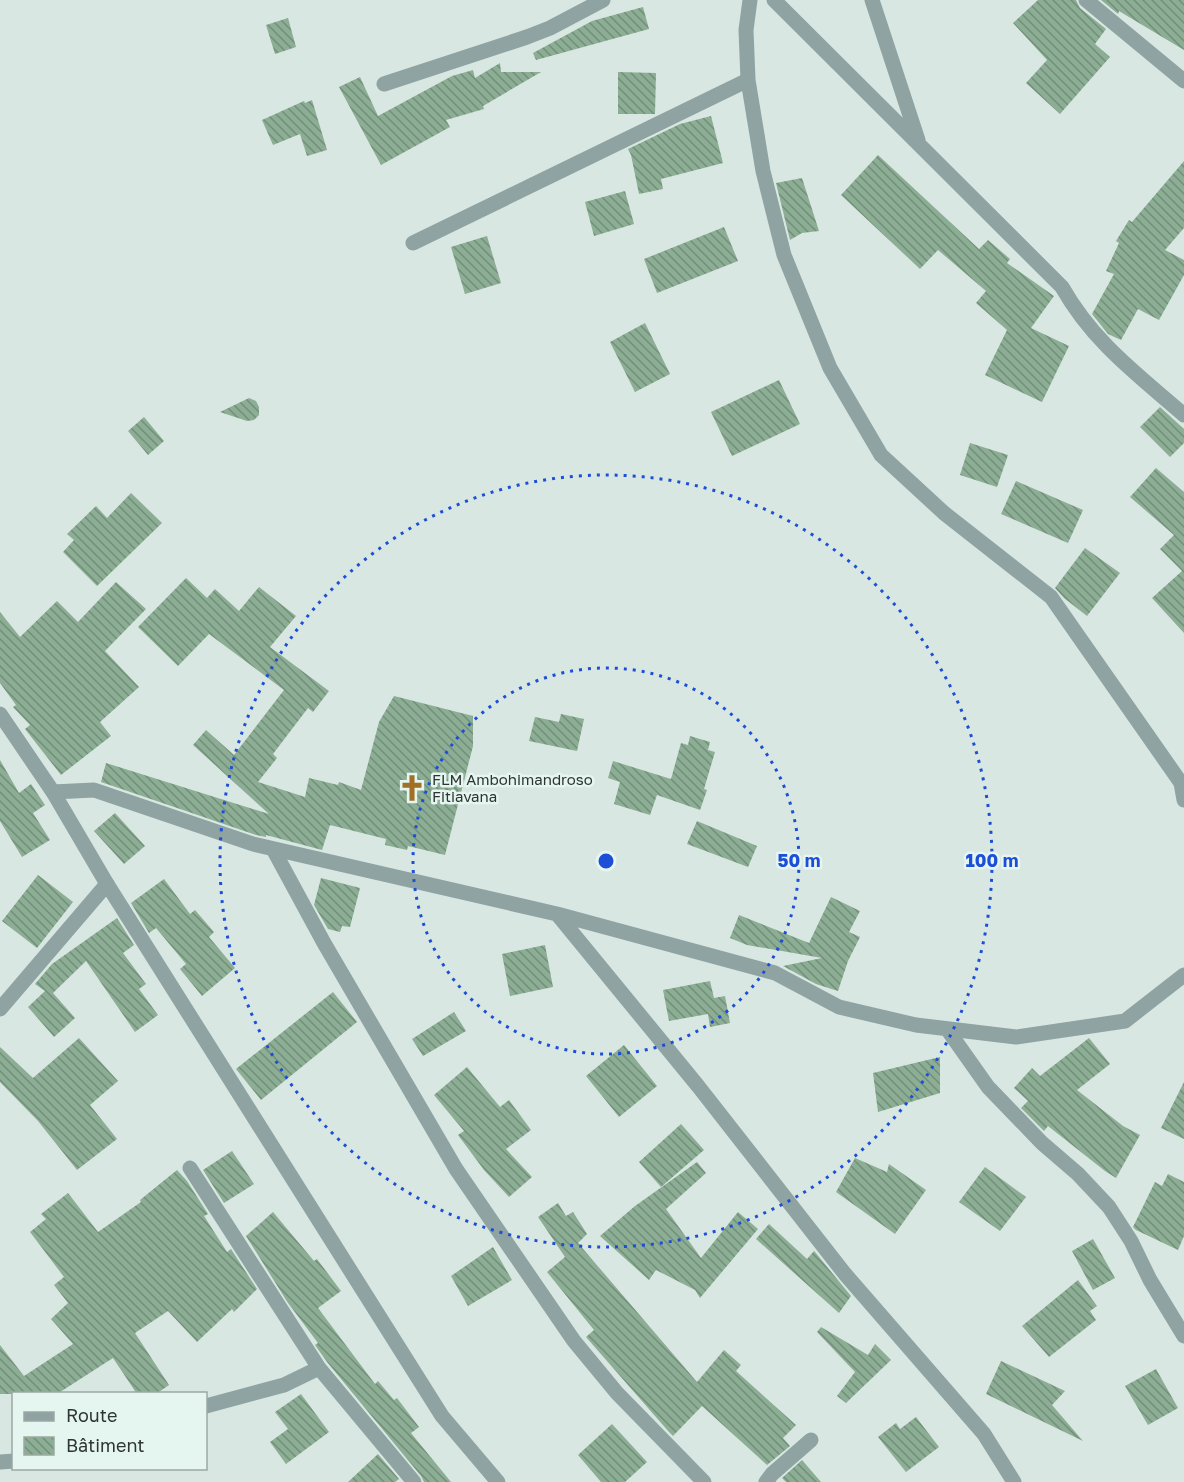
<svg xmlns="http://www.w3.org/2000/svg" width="1184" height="1482" font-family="'Golos Text',sans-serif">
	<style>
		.building { fill: url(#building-back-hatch) }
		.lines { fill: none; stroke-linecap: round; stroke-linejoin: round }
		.minor { stroke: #8ea3a2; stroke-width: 15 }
		.tertiary { stroke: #8ea3a2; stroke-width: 15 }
		.ring { fill: none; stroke: #1d4ed8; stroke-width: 3; stroke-dasharray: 3 6 }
		.labels { text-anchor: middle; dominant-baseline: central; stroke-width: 5; stroke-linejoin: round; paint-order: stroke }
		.poi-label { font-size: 15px; fill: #2f3533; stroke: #e5f5ef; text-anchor: start }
		.centre { fill: #1d4ed8; stroke: #e5f5ef; stroke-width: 3 }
		.ring-label { font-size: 18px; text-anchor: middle; font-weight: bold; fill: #1d4ed8; stroke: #e5f5ef; stroke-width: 5; stroke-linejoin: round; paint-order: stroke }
	</style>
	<defs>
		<pattern id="building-back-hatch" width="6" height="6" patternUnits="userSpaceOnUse" patternTransform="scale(1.5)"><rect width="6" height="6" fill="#8cae94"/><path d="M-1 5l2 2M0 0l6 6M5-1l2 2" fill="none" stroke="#738e79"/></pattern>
	</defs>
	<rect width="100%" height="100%" fill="#d8e7e2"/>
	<path class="building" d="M1038,0H1076L1080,8L1106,29L1095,44L1110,57L1060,114L1026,83L1047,60L1013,23Z
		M1101,0H1184V50L1119,11L1118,14Z
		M643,7L649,29L536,60L533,53L592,21Z
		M288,18L296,47L275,54L266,25Z
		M500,63L501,72H541L483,106L484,109L446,120L450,127L381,165L339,87L360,77L378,116L452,76L473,70L475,78Z
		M618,72L656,73L655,114H618Z
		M312,100L327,150L307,156L300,134L273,145L262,120L304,101L305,103Z
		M711,116L723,163L661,179L663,189L639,194L631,155L628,149L680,124Z
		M878,155L979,249L988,240L1010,259L1007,263L1054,296L1031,328L1069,346L1042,402L985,375L1007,330L976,303L986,291L938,250L920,269L841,195Z
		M1184,161V228L1165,250L1184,260V275L1159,320L1138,309L1121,340L1108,334L1092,314L1114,274L1106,271L1119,243L1116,241L1129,220L1132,222Z
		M802,178L819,231L802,233L790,240L776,183Z
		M625,191L634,224L594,236L585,202Z
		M724,227L738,261L657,293L644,259Z
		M487,236L501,283L465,294L451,247Z
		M645,323L670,374L635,392L610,342Z
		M779,380L800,424L732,456L711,412Z
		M249,398L256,401L259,407V415L254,420L247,421L220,412Z
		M1160,407L1184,429V443L1170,457L1140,427Z
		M144,417L164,441L148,455L128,431Z
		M970,443L1008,455L997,487L960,475Z
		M1156,468L1184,492V633L1152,598L1182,571L1160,549L1174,535L1130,497Z
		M1016,481L1083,510L1068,543L1001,514Z
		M131,493L162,523L97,586L63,552L74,540L67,534L96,506L107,518Z
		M1085,548L1120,573L1087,616L1064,598L1055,588Z
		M186,578L207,598L215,589L239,611L259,587L296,616L270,647L329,691L313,712L308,708L273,754L277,758L258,782L305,797L309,778L338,785L339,782L361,790L379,722L394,696L473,716V746L445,855L408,846L407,850L385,845L386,839L330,825L322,850L266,835V837L256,835L101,782L106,763L269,814L193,745L206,730L234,755L284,690L209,634L178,666L138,627Z
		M116,582L146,609L105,651L139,687L100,722L111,736L61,775L25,729L30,725L13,707L16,705L0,683V612L20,637L57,601L78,622Z
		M561,714L584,719L577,751L529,741L535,717L559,722Z
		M690,736L710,742L708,750L715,752L704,789L707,790L700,810L657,795L650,815L614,804L620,782L608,778L613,761L671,779L681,743L688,745Z
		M0,760L19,793L31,784L45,805L33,813L50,840L22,857L0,821Z
		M115,813L145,846L124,864L94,831Z
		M697,821L757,846L748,867L687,844Z
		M38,875L73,902L37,948L2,921Z
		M321,878L360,888L350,927L342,926L340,932L328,929L314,905Z
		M164,879L190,914L195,910L214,932L209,937L235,968L202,996L180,969L186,964L156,928L149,933L131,903Z
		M831,897L860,911L849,932L860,937L848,961L838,991L816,984L783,966L822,958L747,945L730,938L739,915L809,943Z
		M117,918L134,945L123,953L146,984L139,989L158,1015L135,1032L86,961L53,993L75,1018L54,1037L28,1007L45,991L35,984L52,964Z
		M545,945L553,987L510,996L502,954Z
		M710,981L714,998L725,996L730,1023L710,1027L708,1014L669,1021L663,990Z
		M333,992L357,1022L261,1100L236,1069Z
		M454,1012L466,1031L423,1056L412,1039Z
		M79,1038L118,1081L90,1105L117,1139L77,1170L38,1121L0,1082V1047L33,1078Z
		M1089,1038L1110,1064L1077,1090L1123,1126L1140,1135L1116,1178L1105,1171L1048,1126L1044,1131L1021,1108L1028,1101L1014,1088L1032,1068L1040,1076Z
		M624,1045L657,1086L619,1117L586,1076Z
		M940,1057V1093L878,1112L873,1073Z
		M467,1067L500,1107L509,1100L531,1130L506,1149L532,1177L509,1197L484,1170L458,1135L464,1131L434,1095Z
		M1184,1082V1139L1161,1128Z
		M681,1124L704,1150L661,1187L639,1162Z
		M232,1151L254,1184L224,1203L203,1170Z
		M855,1158L887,1172L889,1164L926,1190L895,1234L836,1192Z
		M697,1162L706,1173L666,1209L701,1258L738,1212L758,1229L700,1298L695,1290L656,1270L649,1280L600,1236L635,1206Z
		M985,1167L1026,1197L1000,1231L959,1202Z
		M177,1170L187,1181L208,1214L204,1216L227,1252L231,1249L257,1289L234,1312L232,1309L197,1342L168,1311L135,1333L169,1385L156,1394H137L113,1358L57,1394H0V1345L24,1376L73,1344L51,1319L68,1303L54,1285L64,1277L30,1232L46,1219L41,1214L68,1193L98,1232L141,1202L140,1200Z
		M1168,1174L1184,1182V1236L1178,1250L1136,1230L1133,1227L1155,1182L1162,1186Z
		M558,1203L566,1216L573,1212L587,1234L578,1243L697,1382L724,1350L741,1365L736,1371L796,1425L783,1438L790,1446L767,1465L702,1406L673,1436L669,1432L586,1337L594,1330L547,1272L565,1257L538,1217Z
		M273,1212L314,1261L317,1259L341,1291L318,1308L375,1384L378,1381L394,1400L397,1398L419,1427L411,1433L451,1482H424L421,1476L327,1362L315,1345L318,1343L288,1303L246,1236Z
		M769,1224L807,1259L814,1251L815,1252L851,1296L839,1313L756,1239Z
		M1093,1239L1115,1278L1093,1290L1072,1251Z
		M493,1247L512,1280L468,1306L451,1276Z
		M1078,1280L1097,1306L1090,1311L1096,1320L1049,1357L1022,1326Z
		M821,1327L868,1355L875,1344L891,1360L846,1403L837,1396L855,1372L817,1332Z
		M1001,1361L1065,1391L1052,1405L1083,1441L986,1394Z
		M1156,1369L1178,1408L1148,1425L1125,1386Z
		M301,1394L329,1432L286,1464L270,1442L288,1429L275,1412Z
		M916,1417L939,1447L906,1472L878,1437L896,1423L900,1429Z
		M612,1424L647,1462L625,1482H601L578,1455Z
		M378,1454L399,1479L395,1482H348Z
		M802,1460L821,1482H786L782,1478Z"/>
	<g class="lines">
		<path class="minor" d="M750,0L746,30L748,80L763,171L784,255L830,368L881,455L944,513L1051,597L1181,783L1184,800
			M774,0L1062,287C1093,342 1137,374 1184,415
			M872,0L918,140
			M1086,0L1184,81
			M384,84L527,37L550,28L603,0
			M413,243L748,80
			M53,792L94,790L253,844L557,914L775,973L839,1007L916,1025L1016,1037L1125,1021L1184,975
			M273,849L324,943L456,1169L574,1341L617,1393L704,1482
			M557,914L698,1086L845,1274L984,1434L1014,1482
			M0,1009L107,884
			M947,1029L988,1087L1042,1143L1078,1174L1109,1207L1131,1241L1150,1280L1184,1336
			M190,1168L319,1368L414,1482
			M206,1406L284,1385L319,1368
			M0,1462L14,1461
			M766,1482L772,1474L811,1440"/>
		<path class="tertiary" d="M0,714L53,792L107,884L442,1416L498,1482"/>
	</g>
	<g class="ring">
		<circle cx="606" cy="861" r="193"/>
		<circle cx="606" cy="861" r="386"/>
	</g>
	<defs>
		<symbol id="church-bare" viewBox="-9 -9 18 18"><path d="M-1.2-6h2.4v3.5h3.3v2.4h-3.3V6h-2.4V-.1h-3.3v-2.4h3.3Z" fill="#a17025" stroke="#e5f5ef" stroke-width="2.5" paint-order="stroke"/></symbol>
	</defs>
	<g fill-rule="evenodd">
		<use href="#church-bare" x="393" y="769" width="38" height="38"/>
	</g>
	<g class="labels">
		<g class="poi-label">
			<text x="432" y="779">FLM Ambohimandroso<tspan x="432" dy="17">Fitiavana</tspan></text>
		</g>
	</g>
	<circle cx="606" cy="861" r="9" class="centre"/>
	<g class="ring-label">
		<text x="799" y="867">50 m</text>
		<text x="992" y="867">100 m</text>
	</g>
	<rect x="12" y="1392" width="195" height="78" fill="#e5f5ef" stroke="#9ca8a4" stroke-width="1.5"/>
	<rect x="24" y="1412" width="30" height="9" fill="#8ea3a2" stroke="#9ca8a4" stroke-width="1.5"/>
	<text x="66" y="1422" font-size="18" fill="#2f3533">Route</text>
	<rect x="24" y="1437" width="30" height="18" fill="url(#building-back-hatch)" stroke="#9ca8a4" stroke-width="1.5"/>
	<text x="66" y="1452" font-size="18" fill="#2f3533">Bâtiment</text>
</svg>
